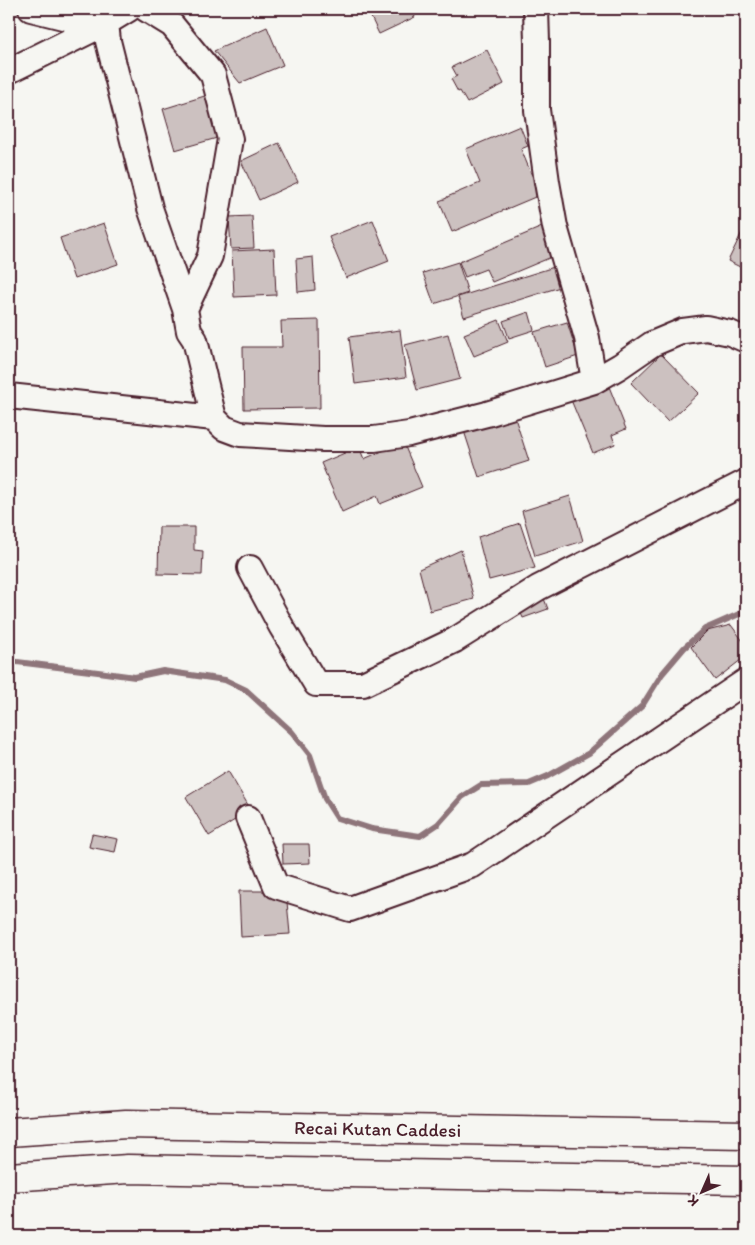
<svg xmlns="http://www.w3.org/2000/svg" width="755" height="1245" font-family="Itim,sans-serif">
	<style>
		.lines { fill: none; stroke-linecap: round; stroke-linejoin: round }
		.stream { stroke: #8e747a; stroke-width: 6 }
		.building { fill: #ccc1c0; stroke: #4a1f2b }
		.minor-casing { stroke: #4a1f2b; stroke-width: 28 }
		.major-casing { stroke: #4a1f2b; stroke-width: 31 }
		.minor { stroke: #f6f6f2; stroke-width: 24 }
		.major { stroke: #f6f6f2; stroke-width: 28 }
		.labels { text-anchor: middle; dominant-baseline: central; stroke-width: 4; stroke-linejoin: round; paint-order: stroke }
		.street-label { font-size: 19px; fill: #4a1f2b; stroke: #f6f6f2 }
	</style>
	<rect width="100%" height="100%" fill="#f6f6f2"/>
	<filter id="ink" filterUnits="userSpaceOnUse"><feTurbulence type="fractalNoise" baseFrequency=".02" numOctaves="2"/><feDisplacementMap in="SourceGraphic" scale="10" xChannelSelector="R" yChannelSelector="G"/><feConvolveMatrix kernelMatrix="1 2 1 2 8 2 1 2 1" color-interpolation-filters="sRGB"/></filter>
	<g filter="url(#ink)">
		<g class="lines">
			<path class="stream" d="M9,661L98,672L135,677L163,671L225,680L246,690L292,732L310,755L325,799L337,818L372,829L420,836L438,824L462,797L481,785L529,784L548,776L589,753L642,706L662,674L684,648L705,629L746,611"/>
		</g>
		<path class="building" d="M367,9H412L415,17L379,34Z
			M267,27L283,65L240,83L214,51Z
			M487,50L504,84L467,103L460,91L458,92L451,79L457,76L452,67Z
			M211,94L224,136L175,150L163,109Z
			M520,126L528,146L521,149L540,195L452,232L439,201L447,198V197L480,183L466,149Z
			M279,143L298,182L259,200L241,161Z
			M252,216L254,248L231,249L229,217Z
			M373,220L389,261L346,278L329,237Z
			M104,223L118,264L74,279L60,238Z
			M746,224V270L728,261Z
			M542,227L554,256L492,282L486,269L465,277L459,262Z
			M274,249L276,295L234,297L232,251Z
			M313,257L315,290L298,292L296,259Z
			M458,262L468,293L434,304L423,273Z
			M554,267L560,287L464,317L458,297Z
			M529,312L534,330L509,338L503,321Z
			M319,320L320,408L244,409L243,347H282L281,321Z
			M499,320L508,342L474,356L464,334Z
			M567,322L578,356L545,367L534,332Z
			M400,330L406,377L355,384L349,337Z
			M448,334L460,379L417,390L405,345Z
			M661,354L699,393L668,422L631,383Z
			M608,384L626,429L612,435L615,444L593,453L571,400Z
			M514,415L529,461L479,477L464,431Z
			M403,442L422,487L380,504L377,496L342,512L321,463L359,447L364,459Z
			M570,496L583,541L535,556L522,511Z
			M520,523L535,568L489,580L478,537Z
			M159,527H194V550L203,551L202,575L158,574Z
			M461,550L474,599L430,611L419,569Z
			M543,596L548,609L523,618L518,606Z
			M731,625L746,645V656L715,680L691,647L707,631Z
			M228,771L251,810L209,836L186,797Z
			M92,834L118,839L115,852L89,847Z
			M282,844H309L310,863L283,864Z
			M239,891H286L290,934L241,937Z
			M180,1231V1236H156V1232Z"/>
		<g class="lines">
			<defs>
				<path id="minor" d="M31,9L79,21L106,23L108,41L150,208L185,309
					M146,9L172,25L213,75L230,139L210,256L185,309L189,331L195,340L214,418L224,428L240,434L323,439H374L409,434L487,414L594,381L620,366L652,344L683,331L706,328L730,333L746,340
					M536,9L537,42V110L547,182L555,227L587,338L594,381
					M9,71L106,23L129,9
					M9,396L214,418
					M250,568L281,626L316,684H363L455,640L538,588L746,482
					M248,818L276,886L350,909L473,865L746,681"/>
				<g id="major">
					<path id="s1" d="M9,1132L126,1124L746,1135"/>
					<path d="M9,1177L128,1169L746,1180"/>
				</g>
			</defs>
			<use href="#minor" class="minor-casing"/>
			<use href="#major" class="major-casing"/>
			<use href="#minor" class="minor"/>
			<use href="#major" class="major"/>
		</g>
	</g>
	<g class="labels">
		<g class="street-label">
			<text stroke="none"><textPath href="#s1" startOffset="369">Recai Kutan Caddesi</textPath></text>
		</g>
	</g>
	<rect width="755" height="1245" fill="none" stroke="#f6f6f2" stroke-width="30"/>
	<rect x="15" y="15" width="725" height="1215" fill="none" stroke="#4a1f2b" stroke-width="2" filter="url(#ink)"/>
	<g transform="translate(702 1192) rotate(225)" stroke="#f6f6f2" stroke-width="4" paint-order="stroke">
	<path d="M0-4L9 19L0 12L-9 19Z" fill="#4a1f2b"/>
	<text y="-8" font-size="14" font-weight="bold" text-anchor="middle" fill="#4a1f2b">K</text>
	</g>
</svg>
